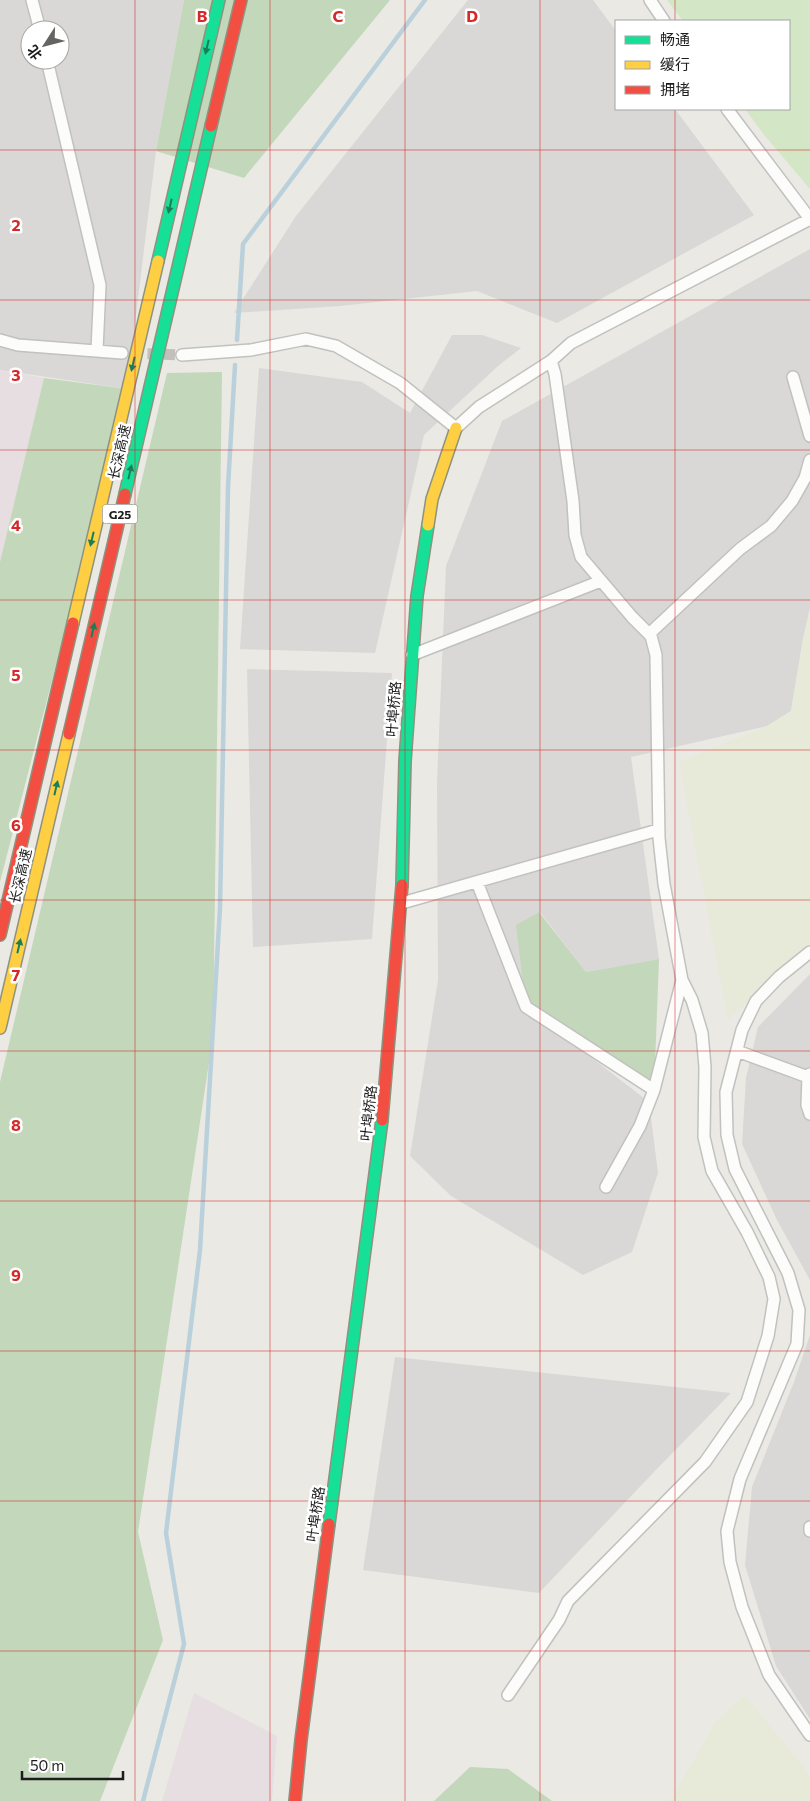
<svg xmlns="http://www.w3.org/2000/svg" width="810" height="1801" font-family="Commissioner,'Noto Sans SC',sans-serif">
	<style>
		.residential { fill: #d9d8d6; fill-rule: evenodd }
		.industrial { fill: #e7dee2 }
		.farmland { fill: #e7ead8 }
		.grass { fill: #d3e6c5 }
		.forest { fill: #c3d7bb }
		.lines { fill: none; stroke-linecap: round; stroke-linejoin: round }
		.stream { stroke: #bad1db; stroke-width: 4.5 }
		.street-tunnel { stroke: #c1c0bc; stroke-width: 11; stroke-dasharray: 11 5.5; stroke-linecap: butt }
		.street-casing { stroke: #c1c1bf; stroke-width: 14 }
		.fast-casing { stroke: #8f927e; stroke-width: 14 }
		.slow-casing { stroke: #8f927e; stroke-width: 14 }
		.jam-casing { stroke: #8f927e; stroke-width: 14 }
		.street { stroke: #fcfcfb; stroke-width: 11 }
		.fast { stroke: #16e098; stroke-width: 11 }
		.slow { stroke: #ffcf43; stroke-width: 11 }
		.jam { stroke: #f24e42; stroke-width: 11 }
		.oneway { fill: #197e5a }
		.grid { fill: none; stroke: #d62828; stroke-width: 1; stroke-opacity: 0.55 }
		.labels { text-anchor: middle; dominant-baseline: central; stroke-width: 5; stroke-linejoin: round; paint-order: stroke }
		.shield { fill: #fff; stroke: #606060; stroke-width: 1 }
		.shield-label { font-size: 12px; font-weight: bold; fill: #1c1c1c }
		.street-label { font-size: 14px; fill: #1c1c1c; stroke: #fff }
		.grid-label { font-size: 16px; text-anchor: middle; font-weight: bold; fill: #d62828; stroke: #fff; stroke-width: 5; stroke-linejoin: round; paint-order: stroke }
	</style>
	<rect width="100%" height="100%" fill="#eae9e4"/>
	<path class="residential" d="M0,0H184L156,151L127,389L0,370ZM30,30H60V60H30Z
		M468,0H593L616,31V109H675L754,215L557,323L477,291L340,306L234,313L296,216Z
		M810,249V608L803,639L791,711L767,726L631,757L659,959L586,972L540,912L526,1007L649,1102L658,1173L632,1252L583,1275L451,1196L410,1156L438,980L437,782L446,566L502,421Z
		M452,335H482L521,348L498,366L424,435L375,653L240,649L259,368L362,382L410,413Z
		M247,669L392,673L372,939L253,947Z
		M810,974V1280L777,1220L742,1144L746,1078L758,1027Z
		M810,1335V1719L776,1666L745,1565L752,1487L794,1382Z
		M395,1357L731,1393L654,1472L539,1593L363,1570Z"/>
	<path class="industrial" d="M0,370L44,378L0,562Z
		M194,1693L277,1736L272,1801H162Z"/>
	<path class="farmland" d="M810,608V942L728,1020L679,762L767,726L791,711L803,639Z
		M745,1695L810,1775V1801H670L716,1721Z"/>
	<path class="grass" d="M667,0H810V189L765,136L745,109H789V21H683Z"/>
	<path class="forest" d="M184,0H390L244,178L156,151Z
		M222,372L213,1036L138,1532L163,1640L100,1801H0V1082L167,373Z
		M44,378L127,389L0,882V562Z
		M539,912L586,972L659,959L654,1090L526,1007L516,925Z
		M470,1767L508,1769L552,1801H434Z"/>
	<g class="lines">
		<path class="stream" d="M237,340L243,244L425,0
			M143,1801L184,1644L166,1533L200,1250L220,908L228,487L235,365"/>
		<path class="street-tunnel" d="M131,353L182,355"/>
		<defs>
			<path id="street" d="M32,0L40,30
				M650,0L664,21
				M47,60L100,285L97,350
				M727,109L810,219
				M0,340L18,345L122,353
				M182,355L251,350L306,339L336,346L400,383L456,428L479,407L551,361L571,343L810,219
				M793,377L810,436
				M649,634L740,549L771,526L792,501L805,478L810,460
				M412,655L601,581
				M477,882L526,1007L654,1090
				M402,903L658,830
				M810,952L779,977L756,1001L742,1030L726,1092L727,1135L735,1169L788,1273L799,1310L797,1344L740,1479L727,1531L730,1562L742,1607L769,1675L810,1735
				M737,1051L808,1077
				M810,1074L808,1077L807,1105L810,1114
				M606,1187L640,1126L654,1090L682,980
				M810,1527V1531
				M508,1695L559,1620L568,1601L705,1462L747,1402L768,1336L774,1299L769,1277L747,1232L712,1171L704,1137L705,1067L702,1033L692,1000L682,980L664,884L659,838L656,655L651,636L632,617L581,557L575,535L573,501L555,374L551,361"/>
			<path id="fast" d="M158,261L219,0
				M125,494L211,126
				M402,885L405,761L417,596L428,525
				M329,1524L382,1120"/>
			<path id="slow" d="M428,525L432,499L456,428
				M73,623L158,261
				M0,1028L69,734"/>
			<path id="jam" d="M211,126L241,0
				M69,734L125,494
				M0,935L73,623
				M382,1120L402,885
				M295,1801L301,1740L329,1524"/>
		</defs>
		<use href="#street" class="street-casing"/>
		<use href="#fast" class="fast-casing"/>
		<use href="#slow" class="slow-casing"/>
		<use href="#jam" class="jam-casing"/>
		<use href="#street" class="street"/>
		<use href="#fast" class="fast"/>
		<use href="#slow" class="slow"/>
		<use href="#jam" class="jam"/>
	</g>
	<defs><path id="oneway-solid" d="M-6-.8H1V-3.2L6.5 0L1 3.2V.8H-6Z" transform="scale(1.25)"/></defs>
	<g class="oneway">
		<use href="#oneway-solid" transform="translate(207 47) rotate(103)"/>
		<use href="#oneway-solid" transform="translate(170 206) rotate(103)"/>
		<use href="#oneway-solid" transform="translate(133 364) rotate(103)"/>
		<use href="#oneway-solid" transform="translate(130 472) rotate(-77)"/>
		<use href="#oneway-solid" transform="translate(92 539) rotate(103)"/>
		<use href="#oneway-solid" transform="translate(93 630) rotate(-77)"/>
		<use href="#oneway-solid" transform="translate(56 788) rotate(-77)"/>
		<use href="#oneway-solid" transform="translate(19 946) rotate(-77)"/>
	</g>
	<path class="grid" d="M135,0V1801M270,0V1801M405,0V1801M540,0V1801M675,0V21M675,109V1801M0,150H810M0,300H810M0,450H810M0,600H810M0,750H810M0,900H810M0,1051H810M0,1201H810M0,1351H810M0,1501H810M0,1651H810"/>
	<g class="labels">
		<rect class="shield" x="102.5" y="504.5" width="35" height="19" rx="4"/>
		<g class="shield-label">
			<text x="120" y="514">G25</text>
		</g>
		<g class="street-label">
			<text transform="translate(119 452) rotate(-77)">长深高速</text>
			<text transform="translate(393 709) rotate(-86)">叶埠桥路</text>
			<text transform="translate(20 876) rotate(-77)">长深高速</text>
			<text transform="translate(368 1113) rotate(-84)">叶埠桥路</text>
			<text transform="translate(315 1514) rotate(-82)">叶埠桥路</text>
		</g>
	</g>
	<g class="grid-label">
		<text x="202" y="22">B</text>
		<text x="338" y="22">C</text>
		<text x="472" y="22">D</text>
		<text x="16" y="231">2</text>
		<text x="16" y="381">3</text>
		<text x="16" y="531">4</text>
		<text x="16" y="681">5</text>
		<text x="16" y="831">6</text>
		<text x="16" y="981">7</text>
		<text x="16" y="1131">8</text>
		<text x="16" y="1281">9</text>
	</g>
	<rect x="615" y="20" width="175" height="90" fill="#ffffff" stroke="#a4a4a4"/>
	<rect x="625" y="36" width="25" height="8" fill="#16e098" stroke="#a4a4a4"/>
	<text x="660" y="45" font-size="15" fill="#1c1c1c">畅通</text>
	<rect x="625" y="61" width="25" height="8" fill="#ffcf43" stroke="#a4a4a4"/>
	<text x="660" y="70" font-size="15" fill="#1c1c1c">缓行</text>
	<rect x="625" y="86" width="25" height="8" fill="#f24e42" stroke="#a4a4a4"/>
	<text x="660" y="95" font-size="15" fill="#1c1c1c">拥堵</text>
	<g transform="translate(45 45) rotate(234)"><circle r="24" fill="#ffffff" stroke="#a4a4a4"/>
	<path d="M0-4L9 19L0 12L-9 19Z" fill="#646462"/>
	<text y="-8" font-size="14" font-weight="bold" text-anchor="middle" fill="#1c1c1c">北</text>
	</g>
	<path d="M22 1771v8h101v-8" fill="none" stroke="#1c1c1c" stroke-width="2.5"/>
	<text x="30" y="1771" font-size="15" fill="#1c1c1c" stroke="#ffffff" stroke-width="4" paint-order="stroke">50 m</text>
</svg>
